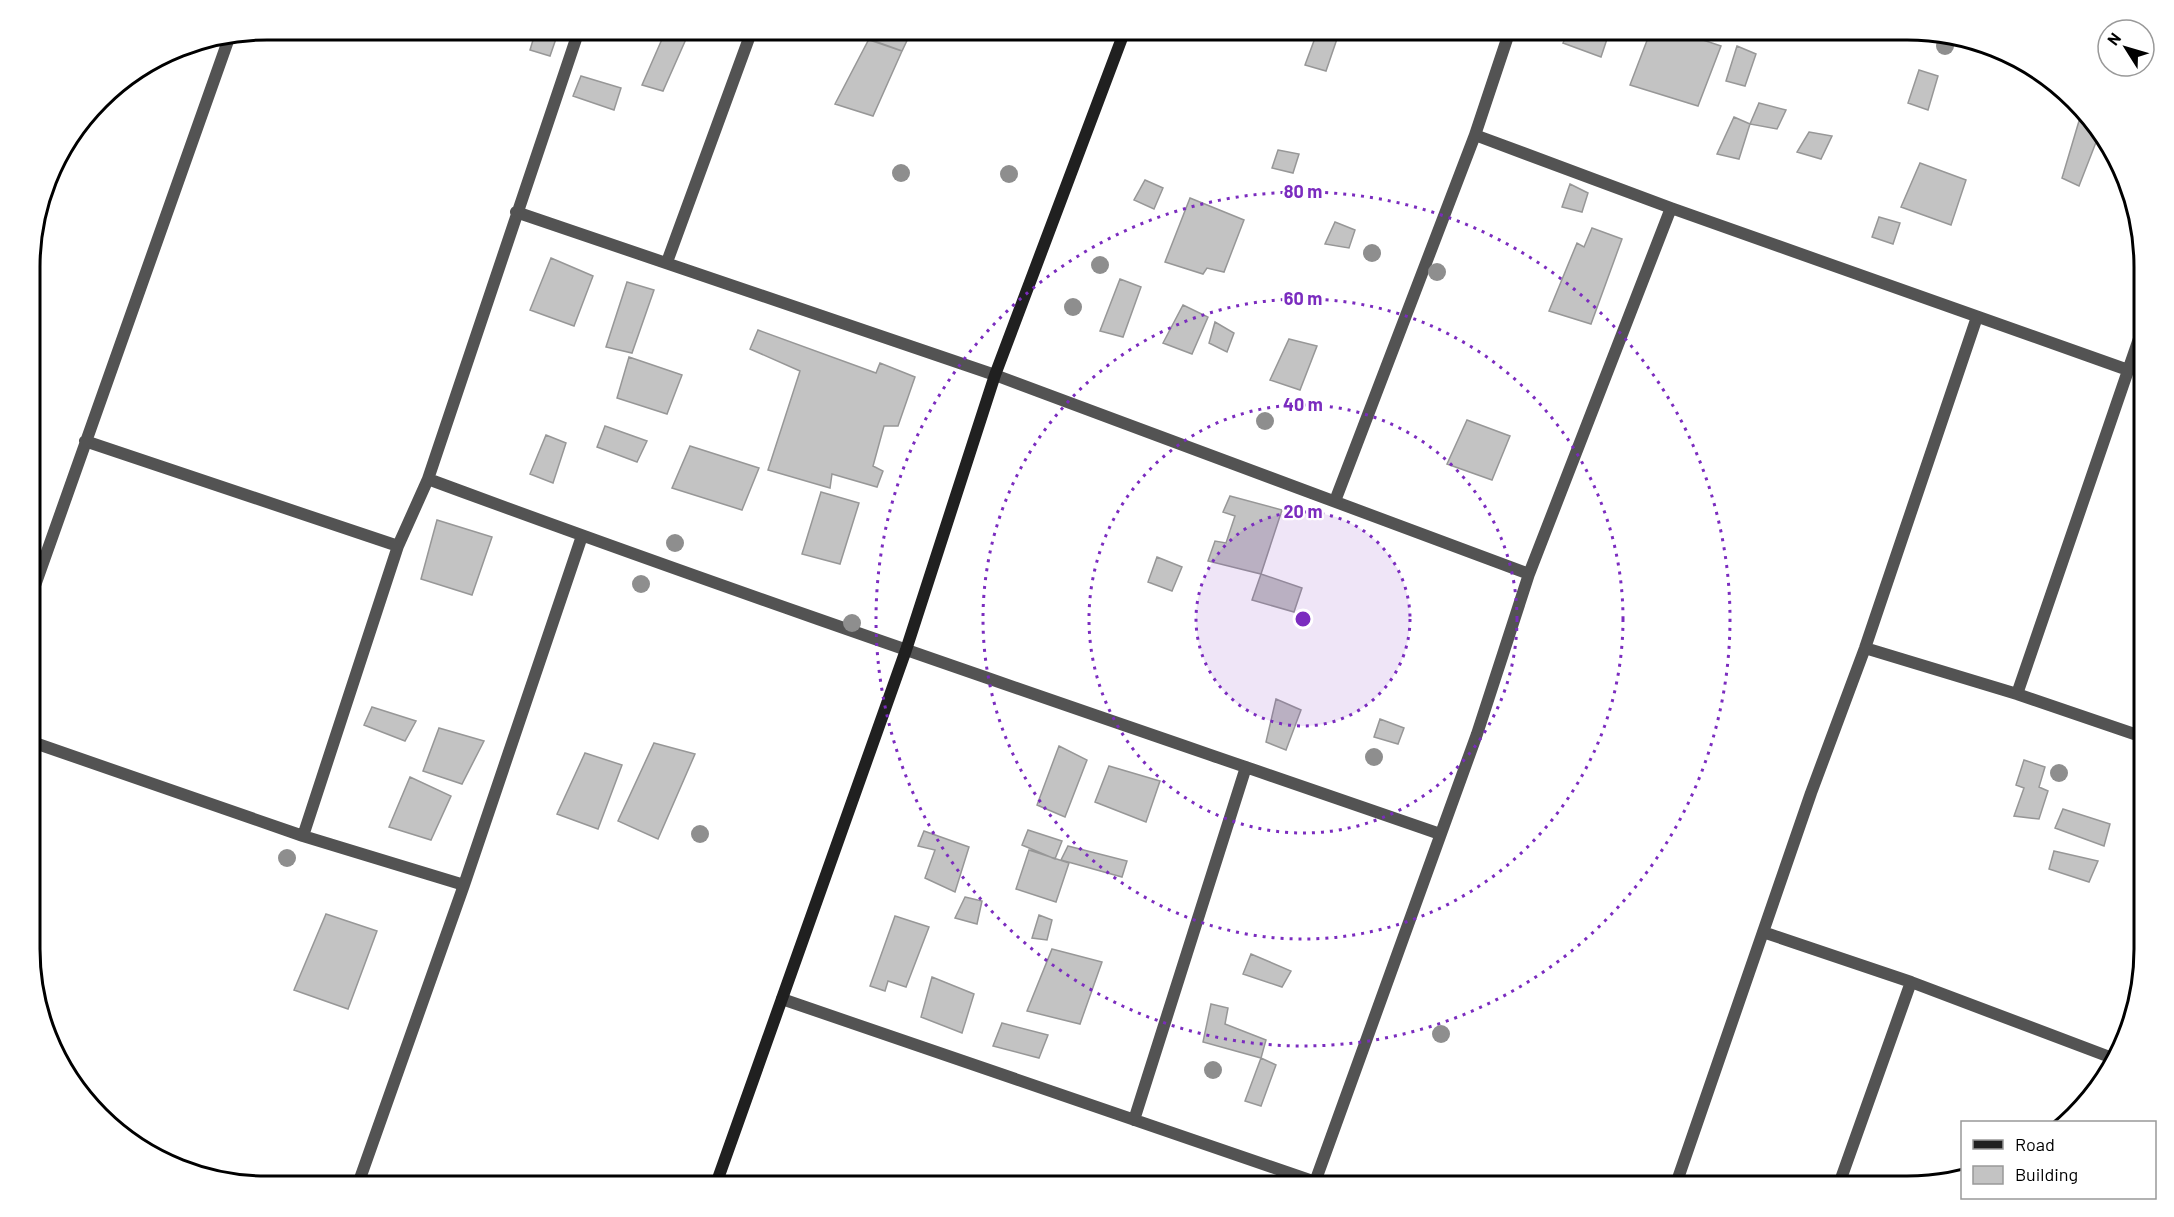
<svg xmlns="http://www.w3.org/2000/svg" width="2174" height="1217" font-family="Barlow,sans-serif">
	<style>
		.building { fill: #c3c3c3; stroke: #979797; stroke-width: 1.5 }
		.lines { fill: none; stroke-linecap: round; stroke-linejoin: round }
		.street { stroke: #535353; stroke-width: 12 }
		.secondary { stroke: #202020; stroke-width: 12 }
		.tree { fill: #8e8e8e }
		.ring { fill: none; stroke: #7b2cbf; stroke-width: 3; stroke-dasharray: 3 6 }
		.rim { fill: none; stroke: #000; stroke-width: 3 }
		.centre { fill: #7b2cbf; stroke: #fff; stroke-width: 3 }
		.ring-label { font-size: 18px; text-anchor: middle; font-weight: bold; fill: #7b2cbf; stroke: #fff; stroke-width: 4.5; stroke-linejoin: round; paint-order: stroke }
	</style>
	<rect width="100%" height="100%" fill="#fff"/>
	<path class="building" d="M536,30H559L550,56L530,50Z
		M666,30H690L663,91L642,85Z
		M840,30H912L902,51Z
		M1318,30H1329L1339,33L1326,71L1305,65Z
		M1569,30H1610L1601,57L1563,43Z
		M1651,30H1673L1721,46L1698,106L1630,85Z
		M869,39L902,51L873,116L835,104Z
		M1737,46L1756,54L1745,86L1726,81Z
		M1919,70L1938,76L1928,110L1908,103Z
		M581,76L621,88L614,110L573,96Z
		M1759,103L1786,110L1777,129L1750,124Z
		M1734,117L1750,124L1739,159L1717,154Z
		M2079,121L2092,125L2100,132L2079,186L2062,178Z
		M1809,132L1832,136L1821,159L1797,152Z
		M1278,150L1299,154L1293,173L1272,168Z
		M1920,163L1966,180L1951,225L1901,207Z
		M1145,180L1163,188L1154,209L1134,200Z
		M1570,184L1588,193L1582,212L1562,207Z
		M1190,198L1244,220L1224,272L1207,268L1203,274L1165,262Z
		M1879,217L1900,223L1893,244L1872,237Z
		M1335,222L1355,230L1349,248L1325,244Z
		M1592,228L1622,239L1591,324L1549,311L1577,243L1584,247Z
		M551,258L593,276L574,326L530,310Z
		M1120,279L1141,287L1123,337L1100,331Z
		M627,282L654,290L632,353L606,347Z
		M1183,305L1208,317L1192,354L1163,343Z
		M1215,322L1234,333L1227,352L1209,343Z
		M758,330L876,373L880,363L915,377L898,426H884L873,466L883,471L877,487L832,474L830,488L768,470L800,371L750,349Z
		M1289,339L1317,346L1300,390L1270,380Z
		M629,357L682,375L667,414L617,398Z
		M1467,420L1510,436L1492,480L1447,464Z
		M605,426L647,441L637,462L597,447Z
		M546,435L566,443L553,483L530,474Z
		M690,446L759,468L742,510L672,488Z
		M821,492L859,503L840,564L802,554Z
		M1230,496L1282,510L1261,574L1208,561L1215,541L1226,543L1235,516L1223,512Z
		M437,520L492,537L472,595L421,579Z
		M1157,557L1182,567L1172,591L1148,582Z
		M1261,574L1302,588L1294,612L1252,600Z
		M1276,699L1301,710L1286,750L1266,742Z
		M372,707L416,721L405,741L364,725Z
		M1380,719L1404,728L1398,744L1374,737Z
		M439,728L484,741L462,784L423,771Z
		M654,743L695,754L658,839L618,821Z
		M1059,746L1087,760L1065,817L1037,805Z
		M585,753L622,765L598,829L557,814Z
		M2024,760L2045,767L2039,787L2048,791L2039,819L2014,816L2024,788L2016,785Z
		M1109,766L1160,781L1146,822L1095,802Z
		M410,777L451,796L431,840L389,827Z
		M2063,809L2110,824L2104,846L2055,828Z
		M1028,830L1062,841L1055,859L1022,845Z
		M924,831L969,847L955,892L925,878L935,850L918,846Z
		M1068,846L1127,861L1122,877L1061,860Z
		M1029,850L1069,863L1056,902L1016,889Z
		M2054,851L2098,861L2089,882L2049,869Z
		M965,897L982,901L977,924L955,918Z
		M326,914L377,931L348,1009L294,990Z
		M1039,915L1052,920L1047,940L1032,938Z
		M895,916L929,927L906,987L888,981L885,991L870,986Z
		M1052,949L1102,962L1080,1024L1027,1011Z
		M1251,954L1291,971L1282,987L1243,974Z
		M932,977L974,994L962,1033L921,1017Z
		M1211,1004L1228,1008L1225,1024L1266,1040L1261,1058L1203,1042Z
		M1002,1023L1048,1035L1039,1058L993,1046Z
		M1261,1058L1276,1065L1261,1106L1245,1101Z"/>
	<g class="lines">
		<path class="street" d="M1475,135L1671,208L2128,370
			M516,212L995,375L1529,574
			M667,262L752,30
			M85,441L398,546
			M428,479C763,603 1102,717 1440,834
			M1335,501L1475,135L1510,30
			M32,594L229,38
			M1865,648L2017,694L2143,737
			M2017,694L2143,327
			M32,742L303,836L464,885
			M303,836L398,546L428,479L579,30
			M1763,932L1911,982L2115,1059
			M782,999L1330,1187
			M1134,1120L1246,767
			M1315,1182L1477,734L1529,574L1671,208
			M357,1187L464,885L582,536
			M1675,1187L1811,793L1865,648L1977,317
			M1838,1187L1911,982"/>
		<path class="secondary" d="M715,1187L906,650L995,375L1125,30"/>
	</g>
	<g class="tree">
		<circle cx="1945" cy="46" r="9"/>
		<circle cx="901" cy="173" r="9"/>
		<circle cx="1009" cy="174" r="9"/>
		<circle cx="1372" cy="253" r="9"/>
		<circle cx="1100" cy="265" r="9"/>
		<circle cx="1437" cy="272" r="9"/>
		<circle cx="1073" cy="307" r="9"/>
		<circle cx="1265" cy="421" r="9"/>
		<circle cx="675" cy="543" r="9"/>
		<circle cx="641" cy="584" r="9"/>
		<circle cx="852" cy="623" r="9"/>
		<circle cx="1374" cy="757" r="9"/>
		<circle cx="2059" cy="773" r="9"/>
		<circle cx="700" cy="834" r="9"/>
		<circle cx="287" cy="858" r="9"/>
		<circle cx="1441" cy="1034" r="9"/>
		<circle cx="1213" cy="1070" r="9"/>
	</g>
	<circle cx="1303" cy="619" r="107" fill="#7b2cbf" fill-opacity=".12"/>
	<g class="ring">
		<circle cx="1303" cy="619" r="107"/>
		<circle cx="1303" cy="619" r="214"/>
		<circle cx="1303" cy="619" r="320"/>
		<circle cx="1303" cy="619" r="427"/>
	</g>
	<path d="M0 0H2174V1217H0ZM267 40H1907A227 227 0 0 1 2134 267V949A227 227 0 0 1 1907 1176H267A227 227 0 0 1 40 949V267A227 227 0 0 1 267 40Z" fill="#fff" fill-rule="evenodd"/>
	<path class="rim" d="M267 40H1907A227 227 0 0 1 2134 267V949A227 227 0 0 1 1907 1176H267A227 227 0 0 1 40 949V267A227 227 0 0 1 267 40Z"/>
	<circle cx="1303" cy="619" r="9" class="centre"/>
	<g class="ring-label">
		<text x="1303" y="198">80 m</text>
		<text x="1303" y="305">60 m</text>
		<text x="1303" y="411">40 m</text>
		<text x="1303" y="518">20 m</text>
	</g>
	<rect x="1961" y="1121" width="195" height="78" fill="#ffffff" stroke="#999999" stroke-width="1.5"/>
	<rect x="1973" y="1140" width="30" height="9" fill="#202020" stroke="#999999" stroke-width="1.5"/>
	<text x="2015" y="1151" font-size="18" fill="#000000">Road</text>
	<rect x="1973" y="1166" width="30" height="18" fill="#c3c3c3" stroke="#999999" stroke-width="1.5"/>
	<text x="2015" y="1181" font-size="18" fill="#000000">Building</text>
	<g transform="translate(2126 48) rotate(307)"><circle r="28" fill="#ffffff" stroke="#999999" stroke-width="1.5"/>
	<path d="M0-4.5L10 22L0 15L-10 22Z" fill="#000000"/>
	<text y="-9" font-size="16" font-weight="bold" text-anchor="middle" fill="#000000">N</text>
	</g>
</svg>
